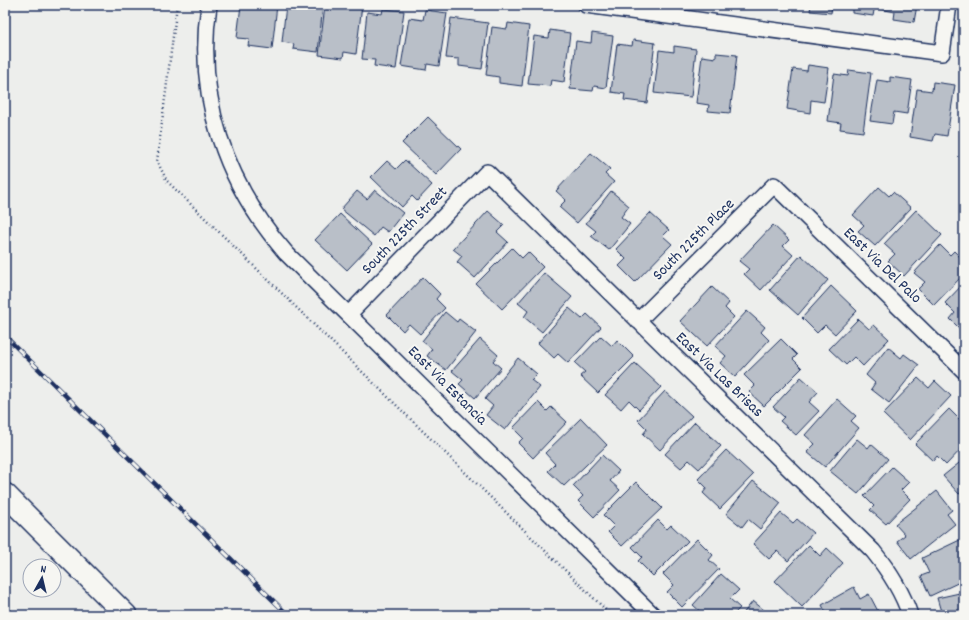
<svg xmlns="http://www.w3.org/2000/svg" width="969" height="620" font-family="Dekko,sans-serif">
	<style>
		.building { fill: #b9bfc8; stroke: #1b2f5e }
		.lines { fill: none; stroke-linecap: round; stroke-linejoin: round }
		.street-casing { stroke: #1b2f5e; stroke-width: 18 }
		.secondary-casing { stroke: #1b2f5e; stroke-width: 24 }
		.path { stroke: #1b2f5e; stroke-width: 2.5; stroke-dasharray: 1 3; stroke-linecap: butt }
		.street { stroke: #f6f6f2; stroke-width: 15 }
		.secondary { stroke: #f6f6f2; stroke-width: 21 }
		.rail-casing { stroke: #1b2f5e; stroke-width: 4.5 }
		.rail { stroke: #f6f6f2; stroke-width: 3; stroke-dasharray: 9; stroke-linecap: butt }
		.labels { text-anchor: middle; dominant-baseline: central; stroke-width: 4; stroke-linejoin: round; paint-order: stroke }
		.street-label { font-size: 16px; fill: #1b2f5e; stroke: #f6f6f2 }
	</style>
	<rect width="100%" height="100%" fill="#edeeec"/>
	<filter id="ink" filterUnits="userSpaceOnUse"><feTurbulence type="fractalNoise" baseFrequency=".025" numOctaves="2"/><feDisplacementMap in="SourceGraphic" scale="8" xChannelSelector="R" yChannelSelector="G"/><feConvolveMatrix kernelMatrix="1 2 1 2 8 2 1 2 1" color-interpolation-filters="sRGB"/></filter>
	<g filter="url(#ink)">
		<path class="building" d="M5,5H10L8,24L5,23Z
			M241,5H277L272,49L248,46L249,39L237,38Z
			M286,5H323L318,52L293,49L294,44L282,42Z
			M341,5H362L356,54L344,52L343,58L319,55L325,6L340,8Z
			M811,5H832L831,13L810,11Z
			M839,5H875L873,16L852,13V9L839,7Z
			M881,5H917L914,22L894,19L895,12L880,9Z
			M383,9L404,11L396,69L374,66L375,60L362,59L367,12L382,14Z
			M425,10L447,13L439,66L427,64L426,70L401,66L409,18L423,20Z
			M451,18L488,23L482,69L459,66V59L446,58Z
			M508,23L529,26L522,86L499,83V77L486,75L492,27L507,29Z
			M550,30L570,33L564,82L551,80L550,86L528,84L534,36L549,38Z
			M592,33L613,36L606,88L594,86L593,91L570,89L576,41L591,43Z
			M633,40L655,43L647,103L624,100L625,94L611,92L617,44L632,46Z
			M674,46L696,49L691,97L654,93L659,50L674,52Z
			M716,53L737,55L730,113L708,111L709,105L696,103L702,56L716,58Z
			M808,65L829,68L824,102L811,100L810,113L787,109L793,69L807,71Z
			M849,70L871,73L863,132L840,129L841,123L828,121L834,74L848,76Z
			M890,77L912,80L907,114L894,112L892,124L870,121L877,80L890,82Z
			M933,82L955,85L947,136L935,134L933,141L910,137L917,89L932,91Z
			M428,117L461,149L436,175L402,143Z
			M591,153L610,169L605,174L614,182L577,223L559,207L566,200L556,191Z
			M405,160L432,185L417,201L412,196L402,207L371,177L387,161L396,169Z
			M879,187L889,196L893,192L911,208L875,246L858,231L864,225L853,215Z
			M375,190L403,213L388,232L381,227L374,236L341,209L357,191L367,199Z
			M611,191L629,206L621,217L630,224L609,250L591,236L596,231L586,223Z
			M916,210L942,235L904,276L888,261L895,254L884,244Z
			M488,211L504,225L497,232L508,242L475,278L457,262L462,256L453,249Z
			M650,213L669,230L663,236L672,244L635,282L619,266L626,259L616,249Z
			M340,214L372,244L347,270L315,240Z
			M773,225L789,240L783,246L793,255L761,290L744,274L749,269L739,261Z
			M940,245L950,255L954,251L964,261V274L934,305L918,289L925,282L914,273Z
			M512,248L522,258L528,252L543,267L502,309L476,284Z
			M801,255L828,280L798,315L770,290Z
			M544,273L572,297L542,332L524,317L528,311L518,303Z
			M423,277L440,294L436,299L445,308L420,334L409,324L403,331L387,315Z
			M964,283V333L950,319L955,313L945,303Z
			M831,286L857,311L835,334L825,325L817,333L802,318Z
			M712,287L729,303L725,308L734,317L707,346L680,321Z
			M569,308L582,319L587,314L601,327L568,363L558,354L554,358L538,343Z
			M747,311L765,327L761,332L769,340L735,377L720,363L726,356L715,346Z
			M445,312L457,322L459,319L476,332L446,370L427,356L432,349L422,341Z
			M858,319L869,329L874,325L889,339L863,366L854,357L846,365L829,349Z
			M601,336L612,346L617,340L634,357L598,393L580,376L585,372L575,363Z
			M480,339L498,355L493,361L501,368L475,398L459,384L463,380L452,371Z
			M781,339L797,355L793,359L802,368L764,406L749,392L755,386L744,375Z
			M888,347L901,358L904,354L919,365L889,403L871,389L875,383L866,375Z
			M518,358L537,374L531,380L540,387L505,430L486,415L493,406L485,399Z
			M635,363L661,387L639,410L629,400L621,409L605,395Z
			M801,377L818,392L809,402L819,411L796,435L780,421L784,417L773,407Z
			M918,378L929,388L935,381L951,396L910,440L883,414Z
			M665,391L692,416L660,450L643,434L647,429L638,420Z
			M837,399L856,416L851,421L859,428L825,467L807,452L815,444L805,435Z
			M538,402L547,411L551,407L567,422L533,458L518,443L523,438L513,428Z
			M949,409L960,420L964,416V446L946,465L937,456L933,461L915,444Z
			M581,418L607,445L564,486L548,471L555,464L545,453Z
			M695,422L721,446L699,469L689,460L681,468L665,454Z
			M857,439L868,448L871,444L888,459L858,494L830,471Z
			M726,450L753,475L720,509L703,493L707,488L698,479Z
			M602,455L619,471L610,481L620,490L594,517L578,501L583,496L573,486Z
			M964,459V491L959,494L943,476Z
			M892,467L909,482L901,490L910,499L886,524L870,510L874,506L864,496Z
			M753,481L781,503L760,529L748,519L742,527L726,514Z
			M636,482L662,508L622,546L608,532L614,526L603,515Z
			M937,491L952,510L947,514L955,524L911,559L897,541L905,535L895,524Z
			M781,513L793,523L797,519L813,533L788,561L777,551L769,559L753,544Z
			M658,520L667,529L671,525L688,541L653,576L638,561L642,557L632,547Z
			M964,538V580L930,596L921,576L929,573L922,558Z
			M697,539L713,555L709,560L719,569L682,607L667,592L674,585L663,574Z
			M809,545L820,556L827,548L843,563L802,607L775,581Z
			M721,574L739,590L730,599L740,608L733,615H702L703,614L693,605Z
			M854,587L860,599L869,594L880,615H827L822,605Z
			M964,592V615H942L937,598Z
			M753,601L770,615H742Z"/>
		<g class="lines">
			<defs>
				<path id="street" d="M209,5C195,97 226,184 286,253L653,615
					M586,5L942,53L949,5
					M349,314L487,172L873,551C889,571 902,591 910,615
					M638,321L774,185L964,371"/>
				<path id="secondary" d="M5,494L126,615"/>
			</defs>
			<use href="#street" class="street-casing"/>
			<use href="#secondary" class="secondary-casing"/>
			<path class="path" d="M177,5L157,161L167,181L611,615"/>
			<use href="#street" class="street"/>
			<use href="#secondary" class="secondary"/>
			<defs>
				<path id="rail" d="M5,336L288,615"/>
			</defs>
			<use href="#rail" class="rail-casing"/>
			<use href="#rail" class="rail"/>
		</g>
	</g>
	<g class="labels">
		<g class="street-label">
			<text transform="translate(405 231) rotate(-46)">South 225th Street</text>
			<text transform="translate(694 240) rotate(-45)">South 225th Place</text>
			<text transform="translate(882 266) rotate(44)">East Via Del Palo</text>
			<text transform="translate(719 375) rotate(44)">East Via Las Brisas</text>
			<text transform="translate(447 386) rotate(45)">East Via Estancia</text>
		</g>
	</g>
	<rect width="969" height="620" fill="none" stroke="#f6f6f2" stroke-width="20"/>
	<rect x="10" y="10" width="949" height="600" fill="none" stroke="#1b2f5e" stroke-width="1.5" filter="url(#ink)"/>
	<g transform="translate(42 578) rotate(8)"><circle r="19" fill="#f6f6f2" stroke="#9ea6b7"/>
	<path d="M0-3L7 15L0 10L-7 15Z" fill="#1b2f5e"/>
	<text y="-6" font-size="11" font-weight="bold" text-anchor="middle" fill="#1b2f5e">N</text>
	</g>
</svg>
